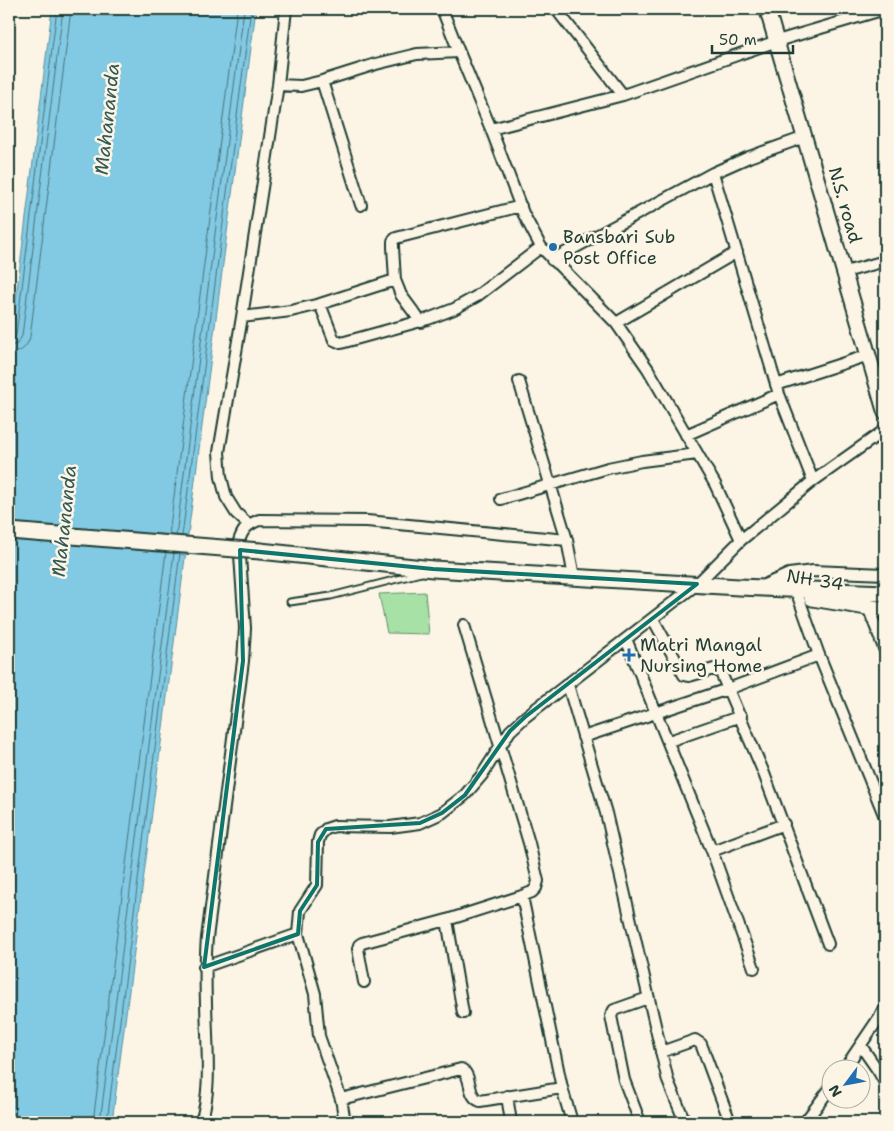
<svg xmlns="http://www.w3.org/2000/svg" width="894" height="1131" font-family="'Shantell Sans',sans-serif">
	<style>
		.green { fill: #a8e1a6; stroke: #648f6d }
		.water { fill: #82c9e3; stroke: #5a919d }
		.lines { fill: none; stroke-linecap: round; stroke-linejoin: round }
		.shore { stroke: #47757a; stroke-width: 1 }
		.lane-casing { stroke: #1f3d34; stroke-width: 9 }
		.street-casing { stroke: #1f3d34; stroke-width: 14 }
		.secondary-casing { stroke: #1f3d34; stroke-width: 18 }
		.primary-casing { stroke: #1f3d34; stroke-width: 19 }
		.lane { stroke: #fcf5e5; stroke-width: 5 }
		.street { stroke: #fcf5e5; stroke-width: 10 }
		.secondary { stroke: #fcf5e5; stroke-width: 14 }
		.primary { stroke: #fcf5e5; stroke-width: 15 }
		.primary-bridge-casing { stroke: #1f3d34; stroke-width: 19; stroke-linecap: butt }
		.primary-bridge { stroke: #fcf5e5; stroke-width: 15 }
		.marked { fill: none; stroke: #0f766e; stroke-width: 4; stroke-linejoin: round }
		.poi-dot { fill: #1f6fb2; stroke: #fcf5e5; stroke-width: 2 }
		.labels { text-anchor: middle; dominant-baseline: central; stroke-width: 5; stroke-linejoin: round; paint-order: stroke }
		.street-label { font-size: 18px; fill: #1f3d34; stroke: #fcf5e5 }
		.poi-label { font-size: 18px; fill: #1f3d34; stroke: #fcf5e5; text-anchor: start }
		.water-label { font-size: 19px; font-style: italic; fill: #335957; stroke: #fcf5e5 }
	</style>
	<rect width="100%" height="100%" fill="#fcf5e5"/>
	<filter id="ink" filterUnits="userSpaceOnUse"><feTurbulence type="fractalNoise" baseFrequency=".02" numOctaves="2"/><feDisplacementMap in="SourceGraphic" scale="10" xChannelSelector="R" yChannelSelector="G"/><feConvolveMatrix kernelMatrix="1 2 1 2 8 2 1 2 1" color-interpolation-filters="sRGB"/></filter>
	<g filter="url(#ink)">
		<path class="green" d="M425,592L429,634L387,633L379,594Z"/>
		<path class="water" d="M52,9H256L112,1122H9V354Z"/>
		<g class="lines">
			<path class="shore" d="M9,340L14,339L16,335L57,9
				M9,346L17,344L22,336L63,9
				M9,354C20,353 27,348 30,337L71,9
				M169,535L237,9
				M176,536L244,9
				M182,536L251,9
				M93,1122L166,552
				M100,1122L174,553
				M107,1122L180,553"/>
			<defs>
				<path id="lane" d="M290,602L331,596L421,573"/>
				<path id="street" d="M442,9L459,52
					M556,9L623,95
					M322,81L361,205
					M278,85L301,86L322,81L376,64L417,54L459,52L491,129
					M713,173L749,157L805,137
					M552,260L713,173L779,394L813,481
					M845,272L885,261
					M320,304L334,340L341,343L428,319L454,309L477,296L541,247
					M242,317L291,311L320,304L395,280
					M421,322L401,295L395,280L393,247V241L396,238L521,206
					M616,323L737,252
					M519,381L567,540L574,577
					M776,385L869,355
					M686,435L779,394
					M501,499L608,468L642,461L697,454
					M248,524L236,513L226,497L221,477L219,452L242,317L278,85L286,9
					M741,540L715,484L648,369L616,323L541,247L523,213L491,129L623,95L777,41L885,9
					M762,586L789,574L813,571L885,574
					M798,596L819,655L885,817
					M868,607L885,651
					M653,619L684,675L689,676L714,669L721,673L763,771L828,944
					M464,625L529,843L538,881L536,888L532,892L522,896
					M626,639L712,851L754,968
					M568,685L606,813L668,1081L685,1122
					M583,737L728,689L819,655
					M669,741L741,716
					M712,851L784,824
					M447,920L463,1013
					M204,967L298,934
					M364,982L358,949L359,945L362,943L447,920L522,896L562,1088L572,1122
					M861,1046L879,1072L885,1083
					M661,1052L695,1040L701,1044L730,1122
					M845,1068L885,1009
					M507,1096L511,1122
					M341,1099L461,1069C473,1075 466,1096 480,1101L562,1088
					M201,1122C210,1094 208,1064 207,1034C206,1002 204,970 207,938L243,661L245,628L239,541C243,529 247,525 259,520L367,521L567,540
					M345,1122L341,1099L319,1036L315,994L298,934L300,911L317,885L318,842L320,835L326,829L335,826L390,827L420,823L442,813L465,795L482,775L510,731L525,717L697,584L741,540L813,481L885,430
					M640,1122L624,1080L611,1016L614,1010L648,998
					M805,1122L832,1086"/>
				<path id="secondary" d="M767,9L885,412"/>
				<path id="primary" d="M260,551L433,569L739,587L885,593
					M812,598L885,610"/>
			</defs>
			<use href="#lane" class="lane-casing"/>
			<use href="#street" class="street-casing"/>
			<use href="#secondary" class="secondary-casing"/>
			<use href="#primary" class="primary-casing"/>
			<use href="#lane" class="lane"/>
			<use href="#street" class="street"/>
			<use href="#secondary" class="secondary"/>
			<use href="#primary" class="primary"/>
			<defs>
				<path id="primary-bridge" d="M9,531L260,551"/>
			</defs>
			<use href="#primary-bridge" class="primary-bridge-casing"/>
			<use href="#primary-bridge" class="primary-bridge"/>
		</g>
	</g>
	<path class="marked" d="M240,550L433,569L697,584L525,717L510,731L465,795L442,813L420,823L326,829L318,842L317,885L300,911L298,934L204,967L243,661Z"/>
	<g class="poi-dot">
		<circle cx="553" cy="247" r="5"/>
		<path d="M626.5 647.5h5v5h5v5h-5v5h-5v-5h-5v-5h5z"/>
	</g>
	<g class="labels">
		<g class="street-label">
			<text transform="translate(845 205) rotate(74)">N.S. road</text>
			<text transform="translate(815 580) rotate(9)">NH 34</text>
		</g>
		<g class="poi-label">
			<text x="563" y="237">Bansbari Sub<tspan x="563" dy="21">Post Office</tspan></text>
			<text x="640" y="645">Matri Mangal<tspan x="640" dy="21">Nursing Home</tspan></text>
		</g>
		<g class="water-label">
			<text transform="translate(107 119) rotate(-84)">Mahananda</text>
			<text transform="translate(64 521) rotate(-84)">Mahananda</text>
		</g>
	</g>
	<rect width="894" height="1131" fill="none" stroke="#fcf5e5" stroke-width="30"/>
	<rect x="15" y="15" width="864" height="1101" fill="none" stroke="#1f3d34" stroke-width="2" filter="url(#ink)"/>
	<g transform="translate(846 1084) rotate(238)"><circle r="24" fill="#fcf5e5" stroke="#a4ab9e"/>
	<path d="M0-4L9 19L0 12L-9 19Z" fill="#1f6fb2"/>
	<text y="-8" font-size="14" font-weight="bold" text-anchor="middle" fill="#1f3d34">N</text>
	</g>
	<path d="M712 45v8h81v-8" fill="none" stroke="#1f3d34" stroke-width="2.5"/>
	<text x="719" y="45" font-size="15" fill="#1f3d34" stroke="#fcf5e5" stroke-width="4" paint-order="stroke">50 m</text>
</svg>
